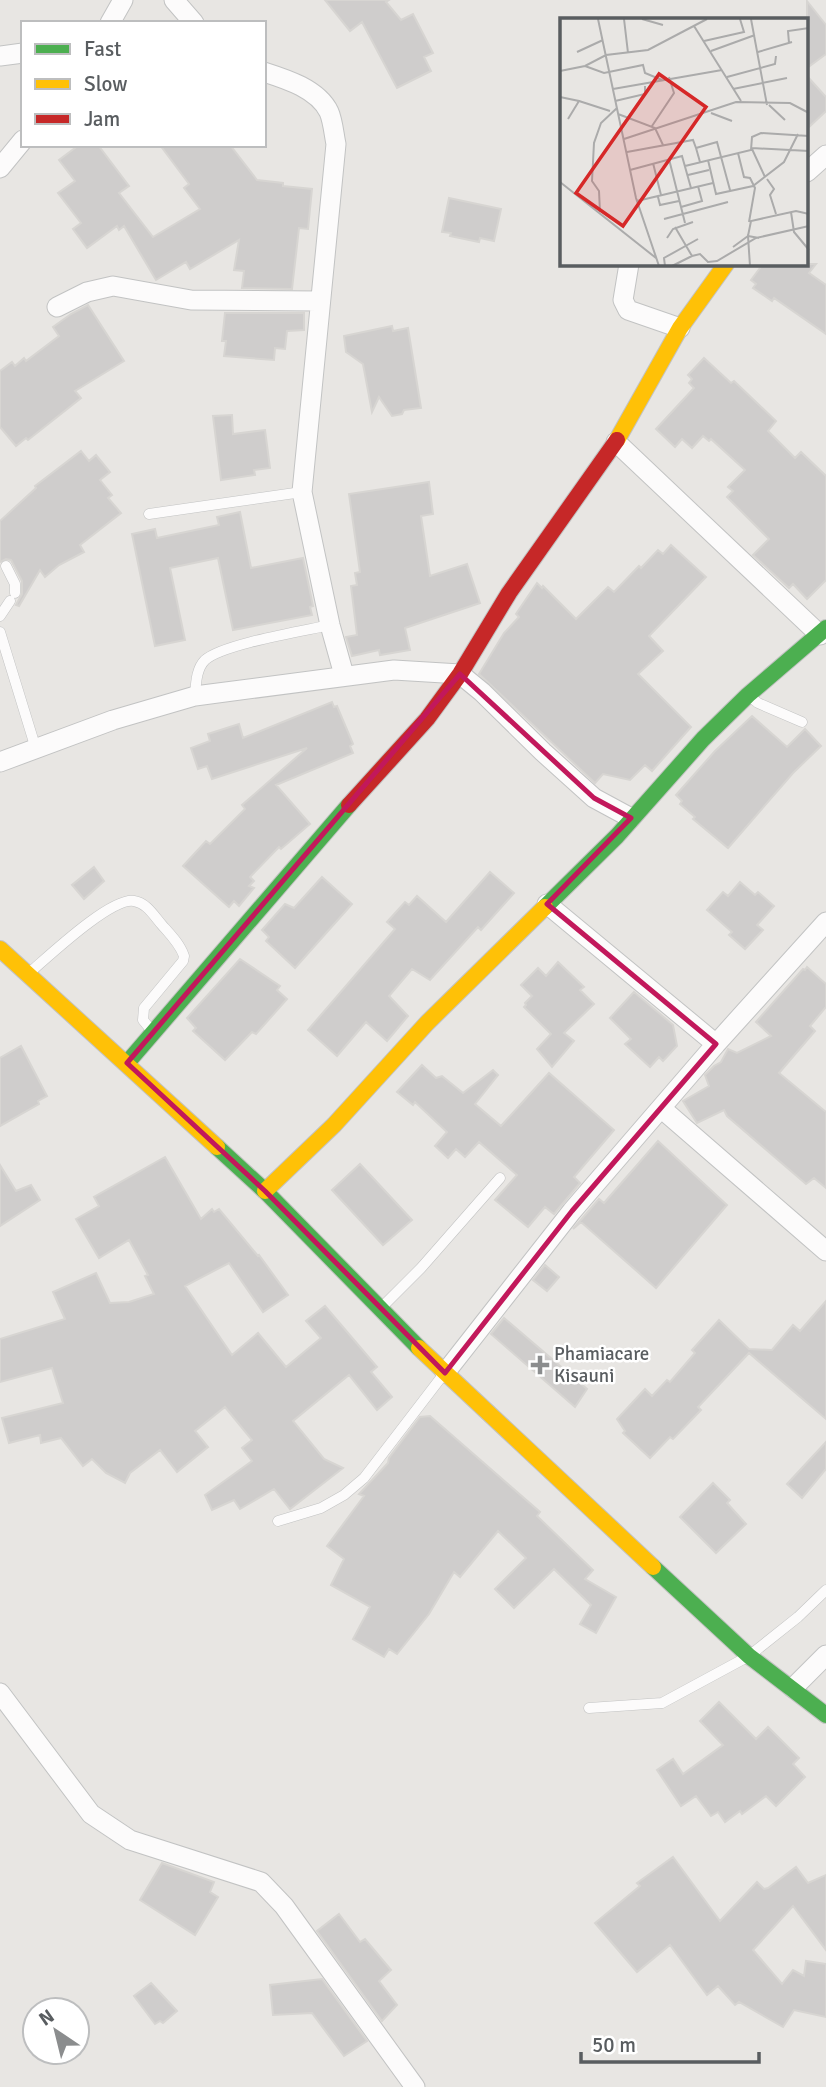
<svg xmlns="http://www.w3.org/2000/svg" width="826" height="2087" font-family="Signika,sans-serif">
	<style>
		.building { fill: #cfcdcc; stroke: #d7d5d2; stroke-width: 2 }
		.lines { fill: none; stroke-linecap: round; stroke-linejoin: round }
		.lane-casing { stroke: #c2c3c3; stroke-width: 11 }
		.street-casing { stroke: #c2c3c3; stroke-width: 21 }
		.fast-casing { stroke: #c2c3c2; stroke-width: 18 }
		.slow-casing { stroke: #c2c3c2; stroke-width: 18 }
		.jam-casing { stroke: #c2c3c2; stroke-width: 18 }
		.lane { stroke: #fcfbfb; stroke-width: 10 }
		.street { stroke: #fcfbfb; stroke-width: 19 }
		.fast { stroke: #4caf50; stroke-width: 16 }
		.slow { stroke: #ffc107; stroke-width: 16 }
		.jam { stroke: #c62828; stroke-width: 16 }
		.marked { fill: none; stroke: #c2185b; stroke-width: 5; stroke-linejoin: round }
		.poi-dot { fill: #8b8d8e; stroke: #fff; stroke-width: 2.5 }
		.labels { text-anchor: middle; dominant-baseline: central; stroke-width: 5; stroke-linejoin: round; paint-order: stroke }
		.poi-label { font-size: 19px; fill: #595d60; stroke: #fff; text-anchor: start }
		.inset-road { fill: none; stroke: #ababab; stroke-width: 2 }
		.view { fill: #d62828; fill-opacity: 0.15; stroke: #d62828; stroke-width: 3.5 }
		.inset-edge { fill: none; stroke: #595d60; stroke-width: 3.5 }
	</style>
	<rect width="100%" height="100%" fill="#e8e6e3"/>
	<path class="building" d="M325,0H389L386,2L401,20L413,14L433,53L424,57L431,71L397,88L362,22L350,31Z
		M807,1L826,25V54L807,68Z
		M807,76L826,97V111L807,129Z
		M79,145H98L129,186L119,193L153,237L200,209L184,188L189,184L160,145H230L257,180L283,183V186L312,189L308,229L299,228L292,289L242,288L244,271L234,270L239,240L190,269L186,262L156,280L124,226L119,230L117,226L87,248L73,229L81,223L58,193L75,181L59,160Z
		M449,198L501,209L494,241L480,238L479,242L450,236L451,233L442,232Z
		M763,264H816L809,273L826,285V334L774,298L772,301L753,288L756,284L751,280Z
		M88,305L124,361L75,391L81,398L28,440L26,438L16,446L0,427V371L12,362L15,366L24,358L26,361L59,336L53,327L71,314Z
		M225,313H304V330L287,331L285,349L275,348L274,360L224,356L226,341H222Z
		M392,326L393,331L408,328L421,408L404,410L402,414L392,416L379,397L372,412L363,364L346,352L344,336Z
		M704,358L731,383L734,381L776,421L768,431L795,458L801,452L826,476V580L807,599L793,584L789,588L753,555L769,539L727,497L733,491L728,487L745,470L711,439L709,441L703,436L692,448L682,439L675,447L656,429L694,388L689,383L692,379L688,375Z
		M232,415L233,434L265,430L270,468L254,470L255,475L221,480L213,416Z
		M81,451L89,461L96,455L110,472L100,480L112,495L108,498L121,513L80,545L84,552L59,565L45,577L40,570L19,606L16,605L22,594V581L11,560L6,559L0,562V521L36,488L35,486Z
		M429,482L433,514L421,516L430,576L467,564L480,603L405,628L410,650L380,655L379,650L352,656L346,637L357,635L351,586L357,585L355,573L360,572L349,494Z
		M240,512L251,568L303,558L313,606L310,607L312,615L233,630L218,558L170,568L185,640L155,646L132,534L155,529L157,538L219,525L217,517Z
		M671,545L706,577L649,636L663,651L638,674L691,727L652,771L645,765L630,780L603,774L595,783L479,674L504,633L519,617L516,614L537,583L542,588L543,586L576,619L608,587L614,592L639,566L641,568L658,550L663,554Z
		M332,702L334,707L337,706L353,744L350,746L353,753L276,785L310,824L281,849L279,847L250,877L254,881L249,886L254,888L239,906L234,901L229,907L183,866L206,841L210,844L245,809L242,805L307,748L212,779L207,766L198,769L191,748L210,741L208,734L239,724L243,738Z
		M752,716L787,747L805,729L821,746L793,773L728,848L693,819L695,817L680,804L682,801L676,795L715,751Z
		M94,867L104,881L84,899L72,885Z
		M490,872L514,893L481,930L478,927L430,980L412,969L389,996L408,1016L387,1041L366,1022L337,1056L308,1030L395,929L387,922L405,902L409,905L417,896L446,922Z
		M322,877L352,904L295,968L266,941L269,937L262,930L285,904L294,908Z
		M740,882L755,895L758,892L774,906L757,925L763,930L745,949L729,935L732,932L707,910L723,892L728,896Z
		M240,959L280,986L277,990L287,999L256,1034L252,1032L225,1060L193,1031L196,1028L187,1018Z
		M558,962L584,987L580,990L594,1004L564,1033L574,1041L552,1067L537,1049L551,1034L524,1007L526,1005L525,1003L532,996L521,985L538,968L546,976Z
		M807,967L826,984V1007L810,1026L815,1031L779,1073L826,1112V1188L814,1178L806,1184L727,1116L724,1110L697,1123L683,1101L709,1086L705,1075L714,1066L721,1062L728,1049L737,1053L771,1036L756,1022L803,969L805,970Z
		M634,992L673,1025L677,1046L663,1061L659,1057L650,1067L625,1044L631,1039L610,1018Z
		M21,1046L47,1096L38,1101L39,1104L0,1126V1058Z
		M422,1065L436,1078L442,1076L463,1093L493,1070L498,1075L475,1104L501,1126L549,1073L614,1130L574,1177L580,1183L554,1214L545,1207L528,1227L495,1200L517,1175L479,1142L465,1157L456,1149L448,1158L435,1146L447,1132L415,1102L413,1105L397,1092Z
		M658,1141L727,1205L656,1288L581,1222L573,1229L599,1199L604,1203Z
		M165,1157L201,1219L212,1209L214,1212L219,1209L258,1256L259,1255L288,1295L263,1312L229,1263L185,1286L232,1355L258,1333L286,1367L321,1338L306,1321L325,1306L377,1367L371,1372L392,1397L377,1410L349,1375L293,1421L324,1459L343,1468L290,1509L274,1489L240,1509L234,1500L212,1510L205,1495L252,1461L242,1448L252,1440L225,1407L195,1431L208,1447L177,1472L160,1450L130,1473L125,1483L106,1473L92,1459L83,1466L61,1438L41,1443L40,1435L9,1443L2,1418L63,1403L52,1368L0,1382V1339L65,1319L53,1292L96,1273L110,1303L129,1302L154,1294L145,1276L148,1275L129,1240L99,1258L76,1219L99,1206L94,1197Z
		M360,1164L412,1220L383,1245L332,1190Z
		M0,1165L16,1191L31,1185L40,1200L0,1226Z
		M545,1265L559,1277L547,1291L533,1280Z
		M826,1301V1419L749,1353L698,1407L701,1410L673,1439L670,1437L650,1458L623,1433L625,1431L617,1419L645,1389L652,1396L667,1380L670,1382L695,1353L692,1350L719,1320L749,1349L772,1350L793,1325L800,1331Z
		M504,1318L587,1389L575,1407L491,1334Z
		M430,1416L540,1512L537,1516L593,1570L585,1579L616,1597L596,1633L580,1624L591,1605L554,1569L514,1608L495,1589L526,1558L498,1531L460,1577L454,1572L429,1614L397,1654L389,1649L384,1657L353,1639L370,1607L331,1585L344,1559L327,1546L364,1496L359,1494L388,1463L389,1458L420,1417Z
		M826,1442V1469L802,1498L787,1484Z
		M713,1483L730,1500L727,1503L746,1524L716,1553L680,1517Z
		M719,1702L756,1739L768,1727L799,1758L793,1764L805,1777L776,1806L766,1796L742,1814L740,1811L725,1822L718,1812L711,1816L696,1796L681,1806L657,1770L673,1759L683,1774L723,1745L700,1721Z
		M673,1857L720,1921L757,1882L764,1889L768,1888L796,1867L808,1883L826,1875V1950L793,1906L753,1950L782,1984L793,1970L804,1976L806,1961L826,1964V2017L794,2010L783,2027L739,2002L735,2005L718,1986L707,1995L670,1945L637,1972L595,1923L640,1886L637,1883Z
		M162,1863L214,1882L210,1892L218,1897L195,1935L140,1900Z
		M339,1914L360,1942L365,1939L391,1970L379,1981L397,2005L382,2021L317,1931Z
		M322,1979L367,2041L344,2056L312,2013L273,2015L270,1985Z
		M151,1983L177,2011L163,2023L160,2021L155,2024L134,1996Z"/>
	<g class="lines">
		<defs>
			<path id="lane" d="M149,514L302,492
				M6,566L15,584V593
				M0,616L10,601
				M0,632L36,749
				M195,696C196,684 196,669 205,660C223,644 303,631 330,625
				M749,696L758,703L802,722
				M28,974C48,957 111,897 134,901C147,903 154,916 162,925C170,934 180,944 184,956L183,961L144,1008L143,1020L152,1031
				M380,1309L421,1268L500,1178
				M278,1521L321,1508L344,1495L364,1478L443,1375
				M589,1708L662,1703L749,1656L798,1617L826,1590"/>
			<path id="street" d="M174,0L194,23
				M110,23L123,0
				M0,56L23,53
				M264,72C286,79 318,89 329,112C333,121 334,135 336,144L302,492L330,625L344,675
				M0,168L23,140
				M807,172L826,155
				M629,264L623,300L628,310L680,328
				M57,307L87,292L113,286L191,300L319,301
				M616,442L820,635
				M0,762L113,720L195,696L394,670L460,674L482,692L543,752L594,798L631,818
				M547,904L716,1044
				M661,1108L826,1251
				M445,1373L572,1211L716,1044L826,922
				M793,1688L826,1655
				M0,1693L91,1814L130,1840L261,1882L284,1906L415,2087"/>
			<path id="fast" d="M545,907L617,836L703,739L748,695L826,628
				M127,1063L349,805
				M217,1147L265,1191L419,1348
				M653,1567L749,1656L826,1715"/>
			<path id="slow" d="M617,440L680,328L726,264
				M0,949L217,1147
				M265,1191L334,1125L427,1023L545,907
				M419,1348L653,1567"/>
			<path id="jam" d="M349,805L427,719L460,674L509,593L617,440"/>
		</defs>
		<use href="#lane" class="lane-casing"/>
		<use href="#street" class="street-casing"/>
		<use href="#fast" class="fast-casing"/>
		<use href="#slow" class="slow-casing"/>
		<use href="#jam" class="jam-casing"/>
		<use href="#lane" class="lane"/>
		<use href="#street" class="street"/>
		<use href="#fast" class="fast"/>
		<use href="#slow" class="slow"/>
		<use href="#jam" class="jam"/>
	</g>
	<path class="marked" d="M460,674L594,798L631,818L547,904L716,1044L572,1211L445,1373L265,1191L127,1063Z"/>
	<path class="poi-dot" d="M536.5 1354.5h7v7h7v7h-7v7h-7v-7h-7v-7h7z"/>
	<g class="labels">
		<g class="poi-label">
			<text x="554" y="1354">Phamiacare<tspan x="554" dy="22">Kisauni</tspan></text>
		</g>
	</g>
	<g transform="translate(560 18)">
		<rect width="248" height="248" fill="#e8e6e3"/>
		<path class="inset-road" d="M38,1L76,180L99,248M64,1L68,35M82,1L103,7M191,1L207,87M134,8L181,83M144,23L184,14L180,1M229,25L228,13L249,10M151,33L195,17M17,34L43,22M198,34L232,24M25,48L44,55L83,47L85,55L102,62M0,53L25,48L46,37L88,32L147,1M167,59L215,46L216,38M53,71L162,52M173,71L227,60M0,79L19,83L8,101M19,83L50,93M55,83L85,76V68M209,87L225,102M151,95L172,103M58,96L95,110L103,127M92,108L114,75L109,59M64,121L176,84L230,85L249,95M192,130L249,133M192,131L205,159M67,134L133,122L136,130M178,135L184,159L190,160L195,170L189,204M109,141L125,205M148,142L156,176L193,168L224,144L238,116M140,144L136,130L157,124L170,172M93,145L101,177M125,148L191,132L192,119L201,115L249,118M70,152L122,138L131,170M128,157L149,152M207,161L214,171L210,177L216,196M0,164L96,240M98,179L100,187L119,183M77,183L153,165M121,189L142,183L138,168M40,194L39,173L32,163L34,125L41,105L57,90M231,194L234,214L249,232M104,201L168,184M107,220L113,211L133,204M173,229L188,218L191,203L236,193L249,196M132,238L140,236L148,244L157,243L196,220L249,208M105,248L104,240L138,221M112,248L132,238L115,209M190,248L188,218L199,220"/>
		<path class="view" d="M99,56L146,89L63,208L16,175Z"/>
		<rect width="248" height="248" class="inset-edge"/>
	</g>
	<rect x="21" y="21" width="245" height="126" fill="#ffffff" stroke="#bdbebf" stroke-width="2"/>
	<rect x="35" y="44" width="35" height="10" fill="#4caf50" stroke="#bdbebf" stroke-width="2"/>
	<text x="84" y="56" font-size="21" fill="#595d60">Fast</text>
	<rect x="35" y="79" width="35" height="10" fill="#ffc107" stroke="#bdbebf" stroke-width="2"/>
	<text x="84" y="91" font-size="21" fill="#595d60">Slow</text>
	<rect x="35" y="114" width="35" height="10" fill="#c62828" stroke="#bdbebf" stroke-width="2"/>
	<text x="84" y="126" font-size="21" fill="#595d60">Jam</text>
	<g transform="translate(56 2031) rotate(325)"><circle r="33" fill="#ffffff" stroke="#bdbebf" stroke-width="2"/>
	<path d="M0-5L12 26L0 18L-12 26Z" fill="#8b8d8e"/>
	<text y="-10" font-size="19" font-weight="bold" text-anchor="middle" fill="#595d60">N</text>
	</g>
	<path d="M581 2052v10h178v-10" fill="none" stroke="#595d60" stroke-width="3.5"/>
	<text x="592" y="2052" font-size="21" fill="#595d60" stroke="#ffffff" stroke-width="5" paint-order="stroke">50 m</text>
</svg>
